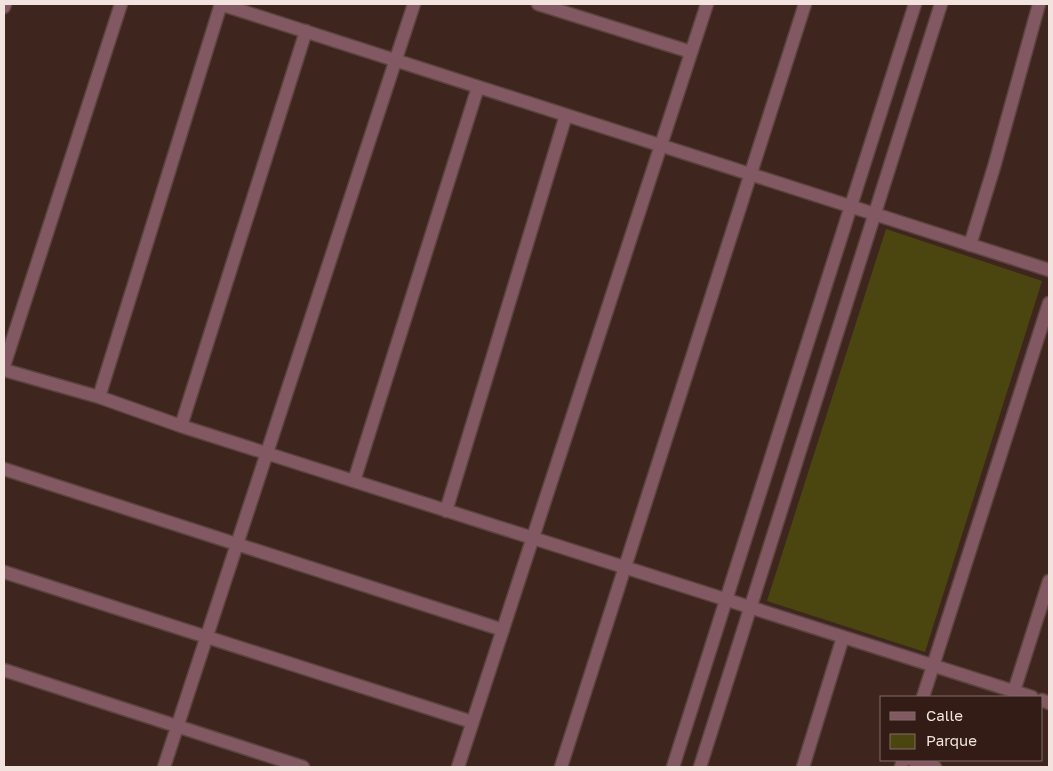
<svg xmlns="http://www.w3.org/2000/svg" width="1053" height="771" font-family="'Golos Text',sans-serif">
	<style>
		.green { fill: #4b4610 }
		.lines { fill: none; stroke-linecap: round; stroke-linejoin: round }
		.minor-casing { stroke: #5b443e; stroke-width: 15 }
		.minor { stroke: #825863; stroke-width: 12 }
	</style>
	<rect width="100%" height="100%" fill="#3e261f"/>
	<path class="green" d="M886,229L1042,281L925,652L767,601Z"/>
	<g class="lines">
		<defs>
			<path id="minor" d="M220,4L1049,270
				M538,4L691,52
				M4,7L5,4
				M970,245L994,167L1039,4
				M4,366L121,4
				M4,370L99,397L181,426L1032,697
				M99,397L221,4
				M181,426L306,31
				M4,469L503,630
				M354,481L478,87
				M446,511L566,115
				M4,572L472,722
				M4,670L303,767
				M1014,691L1049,581
				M923,697L1049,303
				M1042,700L1049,703
				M912,760L935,767
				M164,767L414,4
				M458,767L707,4
				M561,767L805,4
				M673,767L915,4
				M700,767L941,4
				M803,767L843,637
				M901,767L903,760"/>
		</defs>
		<use href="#minor" class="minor-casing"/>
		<use href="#minor" class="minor"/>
	</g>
	<rect width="1053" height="771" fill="none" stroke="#f3e3de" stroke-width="10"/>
	<rect x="880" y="696" width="162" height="65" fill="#331c16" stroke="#806c66"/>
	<rect x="890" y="712" width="25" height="8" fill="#825863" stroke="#806c66"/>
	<text x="926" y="721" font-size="15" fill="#f3e3de">Calle</text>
	<rect x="890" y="734" width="25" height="15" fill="#4b4610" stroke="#806c66"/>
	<text x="926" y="746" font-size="15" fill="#f3e3de">Parque</text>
</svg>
